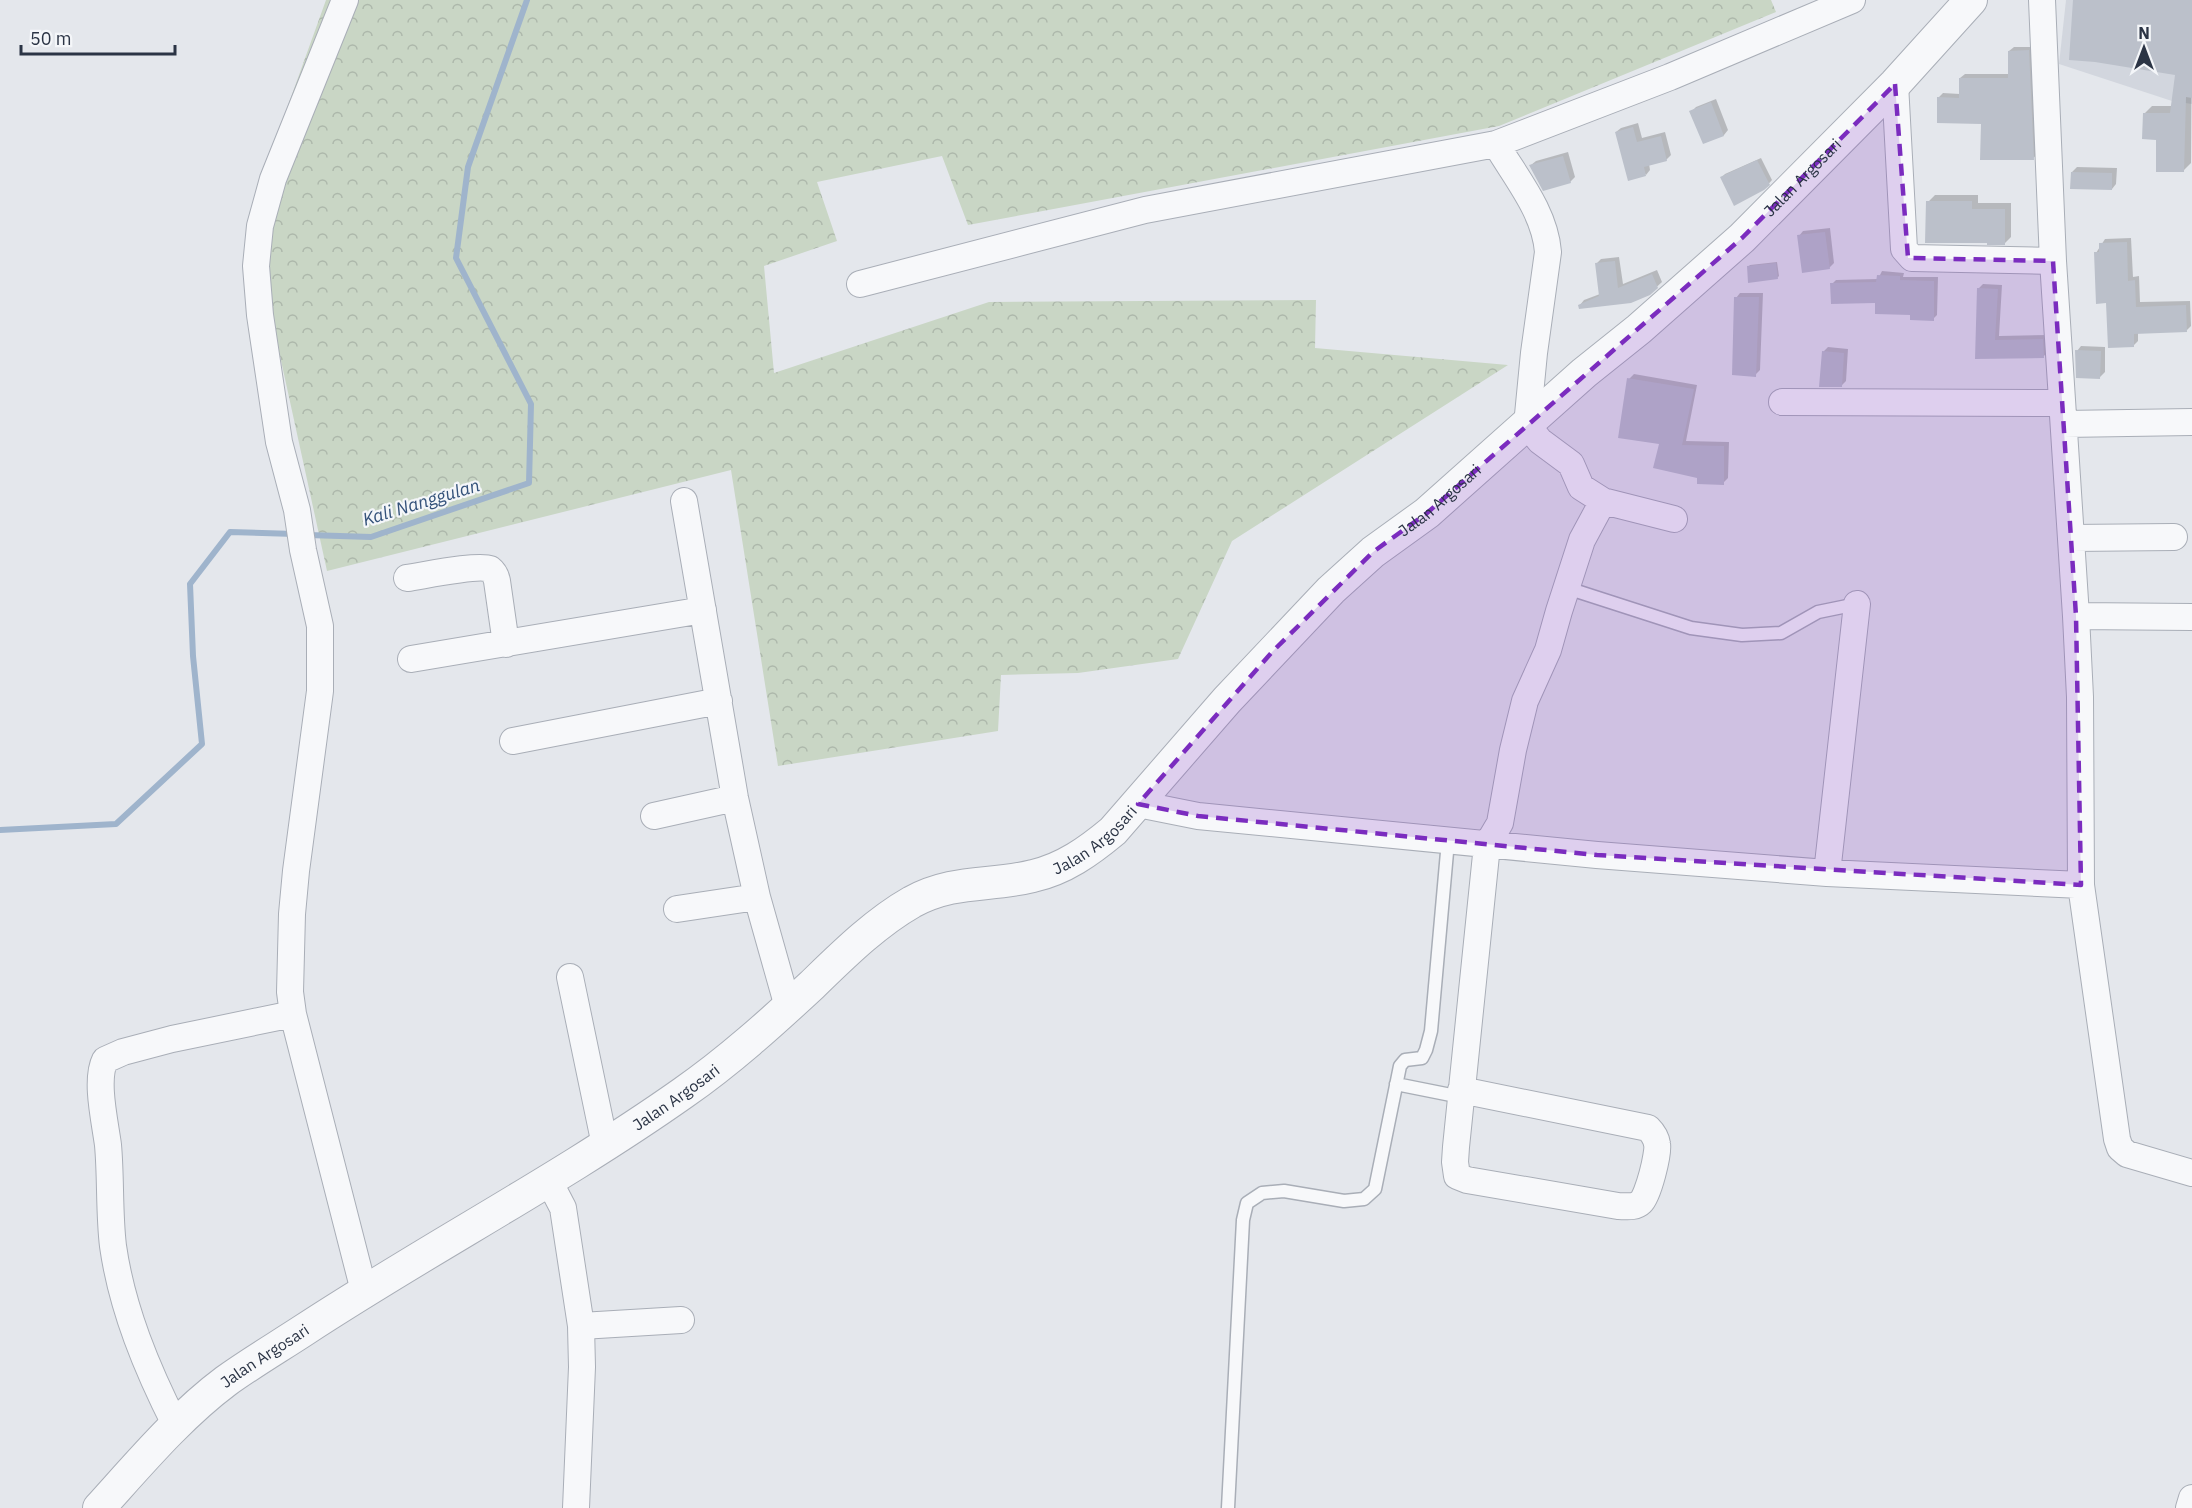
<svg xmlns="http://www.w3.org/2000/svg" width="2192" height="1508" font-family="'IBM Plex Sans',sans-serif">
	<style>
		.built { fill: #d2d6de }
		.forest { fill: url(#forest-crowns) }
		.shadow { fill: #0003 }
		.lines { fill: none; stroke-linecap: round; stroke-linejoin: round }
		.stream { stroke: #9fb4cc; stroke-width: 6 }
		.building { fill: #bbc0ca }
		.service-casing { stroke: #a9aeb7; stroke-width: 15 }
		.minor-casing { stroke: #a9aeb7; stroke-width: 28 }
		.tertiary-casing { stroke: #a9aeb7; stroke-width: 34 }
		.service { stroke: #f7f8fa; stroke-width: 12 }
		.minor { stroke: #f7f8fa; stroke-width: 26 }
		.tertiary { stroke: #f7f8fa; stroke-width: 32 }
		.marked { fill: #7b2cbf; fill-opacity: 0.2; stroke: #7b2cbf; stroke-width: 4.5; stroke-dasharray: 12 8; stroke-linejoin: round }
		.labels { text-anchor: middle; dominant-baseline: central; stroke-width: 4.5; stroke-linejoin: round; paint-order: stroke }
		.street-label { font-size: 16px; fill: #2b3445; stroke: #f4f6f9 }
		.water-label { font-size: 18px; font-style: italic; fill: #34527a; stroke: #f4f6f9 }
	</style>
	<defs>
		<pattern id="forest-crowns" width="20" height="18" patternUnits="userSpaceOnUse" patternTransform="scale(1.5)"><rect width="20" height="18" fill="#c9d6c5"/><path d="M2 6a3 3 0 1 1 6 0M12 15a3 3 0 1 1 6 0" fill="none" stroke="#adb8ab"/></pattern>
	</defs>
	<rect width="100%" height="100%" fill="#e4e7ec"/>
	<path class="built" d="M2066,0H2192V104L2172,101L2059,64Z"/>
	<path class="forest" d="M326,0H1771L1776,12L1499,126L968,225L942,156L817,182L837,241L764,266L774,373L989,302L1316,300L1315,348L1508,365L1232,541L1178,659L1078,673L1001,675L998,731L778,766L731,470L327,571L249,214Z"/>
	<path class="shadow" d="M2074,0H2192L2191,163L2183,171L2158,138L2144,114L2152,106H2172L2176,74Z
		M2014,47H2033L2038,154L2033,158L1982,122L1938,98L1943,93L1960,94V78L1965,74H2009V51Z
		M1716,99L1728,130L1724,135L1704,143L1691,112L1696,107Z
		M1638,123L1642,138L1665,132L1671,155L1666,160L1649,164L1650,170L1646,175L1616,132L1621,128Z
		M1568,152L1575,177L1570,182L1531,165L1536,161Z
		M1761,158L1772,180L1764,189L1721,178L1725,174Z
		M2077,167L2117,168L2116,184L2112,189L2072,172Z
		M1935,195H1978V203H2011V237L2005,243L1928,202Z
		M1830,228L1834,263L1829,268L1799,236L1803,231Z
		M2131,238L2133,277L2139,276L2140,302L2190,301L2191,326L2187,330L2138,332V341L2133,346L2107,302L2096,253L2105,239Z
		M1619,257L1623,284L1657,270L1662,282L1649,294L1580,305L1584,300L1600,294L1596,264L1601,259Z
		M1777,262L1779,276L1777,278L1748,267L1750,265Z
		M1882,271L1904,273L1903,277H1938L1937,315L1933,319L1912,314L1832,284L1836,280L1878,279Z
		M1983,284L2002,285L1999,336L2047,335L2048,351L2044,356L1976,358L1978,289Z
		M1740,293H1763L1760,370L1755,375L1736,298Z
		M2081,346L2105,347V372L2100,377L2077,351Z
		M1828,347L1848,349L1846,381L1841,386L1823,352Z
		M1634,374L1697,385L1686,441L1729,442L1728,478L1723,483L1699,477L1629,379Z"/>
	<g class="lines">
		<path class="stream" d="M308,535L371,537L529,483L531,404L456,258L468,167L527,0
			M0,830L116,824L202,744L193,656L190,584L230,532L295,534"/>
	</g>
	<path class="building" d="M2073,0H2192V98L2186,97L2184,172H2156V140L2142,139L2143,113H2170L2175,75L2095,62L2069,60Z
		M2029,50L2034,160H1980L1981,124L1937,123V97L1959,98V78H2008V51Z
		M1711,102L1724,136L1703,144L1689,111Z
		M1633,127L1637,142L1661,136L1667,161L1644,167L1646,176L1628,181L1615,132Z
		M1563,156L1571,183L1543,191L1529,165Z
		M1757,160L1770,185L1764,190L1734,206L1720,177Z
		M2071,172L2112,173V190L2070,189Z
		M1926,201H1972V209H2005V245H1987V243H1925Z
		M1825,232L1830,269L1802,273L1797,235Z
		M2127,242L2128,281L2135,280L2136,307L2186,305L2187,332L2134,334V347L2108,348L2106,303L2096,304L2094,252H2099V243Z
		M1615,261L1618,288L1652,274L1658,288L1650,295L1631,303L1579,309L1578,305L1599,296L1595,263Z
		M1776,263L1778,279L1748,283L1747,266Z
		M1877,275L1900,276V280L1934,281V321L1910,320V315L1875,314V303L1831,304L1830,283L1876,282Z
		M1977,288L1998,289L1995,340L2043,339L2044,358L1975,359Z
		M1734,297H1759L1756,377L1732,375Z
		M2075,350L2101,351L2100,379L2076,378Z
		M1822,351L1844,353L1842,387H1819Z
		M1627,378L1694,389L1682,445L1724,446V485L1697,484V478L1653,468L1659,444L1618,438Z"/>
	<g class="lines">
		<defs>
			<path id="service" d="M1567,588L1691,628L1742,635L1781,633L1818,612L1857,604
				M1396,1084L1461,1097
				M1228,1508L1243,1220L1247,1203L1262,1193L1284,1191L1344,1201L1364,1199L1375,1189L1400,1066L1405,1060L1422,1058L1426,1050L1431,1031L1448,841"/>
			<path id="minor" d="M1895,84L1904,249L1912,258L2053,261
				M1496,144C1516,178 1545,212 1548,252L1534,353L1527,425L1540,441L1571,464L1581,487L1603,501L1674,519
				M860,284L1145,210L1496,144L1670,77L1852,0
				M1782,402L2062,403
				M2064,424L2192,422
				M684,501L735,798L757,897L788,1007
				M2071,538L2174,537
				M407,578C422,576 478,564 490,569C494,572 496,576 497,581L506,644
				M2076,616L2192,617
				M411,659L703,610
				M513,741L719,701
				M1138,804L1198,816L1597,855L1827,873L2081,885L2080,697L2076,616L2053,261L2042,0
				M654,816L735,798
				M1827,873L1857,604
				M2081,885L2117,1139L2120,1148L2127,1154L2192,1173
				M677,909L757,897
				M570,977L605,1145
				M293,1014L364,1291
				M1461,1090L1648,1128C1653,1133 1656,1137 1657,1144C1659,1153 1648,1196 1641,1202C1635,1208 1625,1206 1618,1206L1467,1180L1457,1176L1455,1162L1456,1147L1487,845L1500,823L1513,750L1525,701L1548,650L1559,611L1582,540L1603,501
				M549,1181L563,1208L581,1326L582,1367L576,1508
				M581,1326L681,1320
				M176,1426C147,1369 122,1309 113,1246C109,1213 111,1178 108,1145C105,1122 95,1080 105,1060L123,1052L172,1039L293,1014L290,992L292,914L296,871L320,691V626L303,550L297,510L279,442L260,315L256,266L260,226L273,179L345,0
				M2189,1508L2192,1498"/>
			<g id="tertiary">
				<path id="s1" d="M99,1508C138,1465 179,1416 226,1381C251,1363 278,1347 304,1330C429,1248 561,1179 683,1093C729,1061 771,1023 812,985C842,956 875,923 912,902C955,879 989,887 1033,876C1064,869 1089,851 1113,831L1227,700L1331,590L1373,552L1427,513L1584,373L1639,329L1742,238L1895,84L1971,0"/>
			</g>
		</defs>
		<use href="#service" class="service-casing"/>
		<use href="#minor" class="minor-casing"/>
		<use href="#tertiary" class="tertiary-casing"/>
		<use href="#service" class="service"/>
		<use href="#minor" class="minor"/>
		<use href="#tertiary" class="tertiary"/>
	</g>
	<path class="marked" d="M1895,84L1908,258L2053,261L2076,616L2081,885L1597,855L1198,816L1138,804L1273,651L1373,552L1427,513L1742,238Z"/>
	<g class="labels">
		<g class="street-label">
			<text stroke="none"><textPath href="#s1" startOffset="2188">Jalan Argosari</textPath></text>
			<text stroke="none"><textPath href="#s1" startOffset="1702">Jalan Argosari</textPath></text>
			<text stroke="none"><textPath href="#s1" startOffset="1216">Jalan Argosari</textPath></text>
			<text stroke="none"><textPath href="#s1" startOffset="712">Jalan Argosari</textPath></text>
			<text stroke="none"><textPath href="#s1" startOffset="226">Jalan Argosari</textPath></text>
		</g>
		<g class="water-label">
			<text transform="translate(421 502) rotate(-17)">Kali Nanggulan</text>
		</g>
	</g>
	<g transform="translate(2144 48)" stroke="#f4f6f9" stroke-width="4.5" paint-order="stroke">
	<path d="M0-4.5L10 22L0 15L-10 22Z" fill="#2b3445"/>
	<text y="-9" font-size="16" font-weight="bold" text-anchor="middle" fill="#2b3445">N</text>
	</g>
	<path d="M21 45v9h154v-9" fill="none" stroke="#2b3445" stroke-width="3"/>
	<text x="30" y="45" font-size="18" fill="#2b3445" stroke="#f4f6f9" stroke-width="4.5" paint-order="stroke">50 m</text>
</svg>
